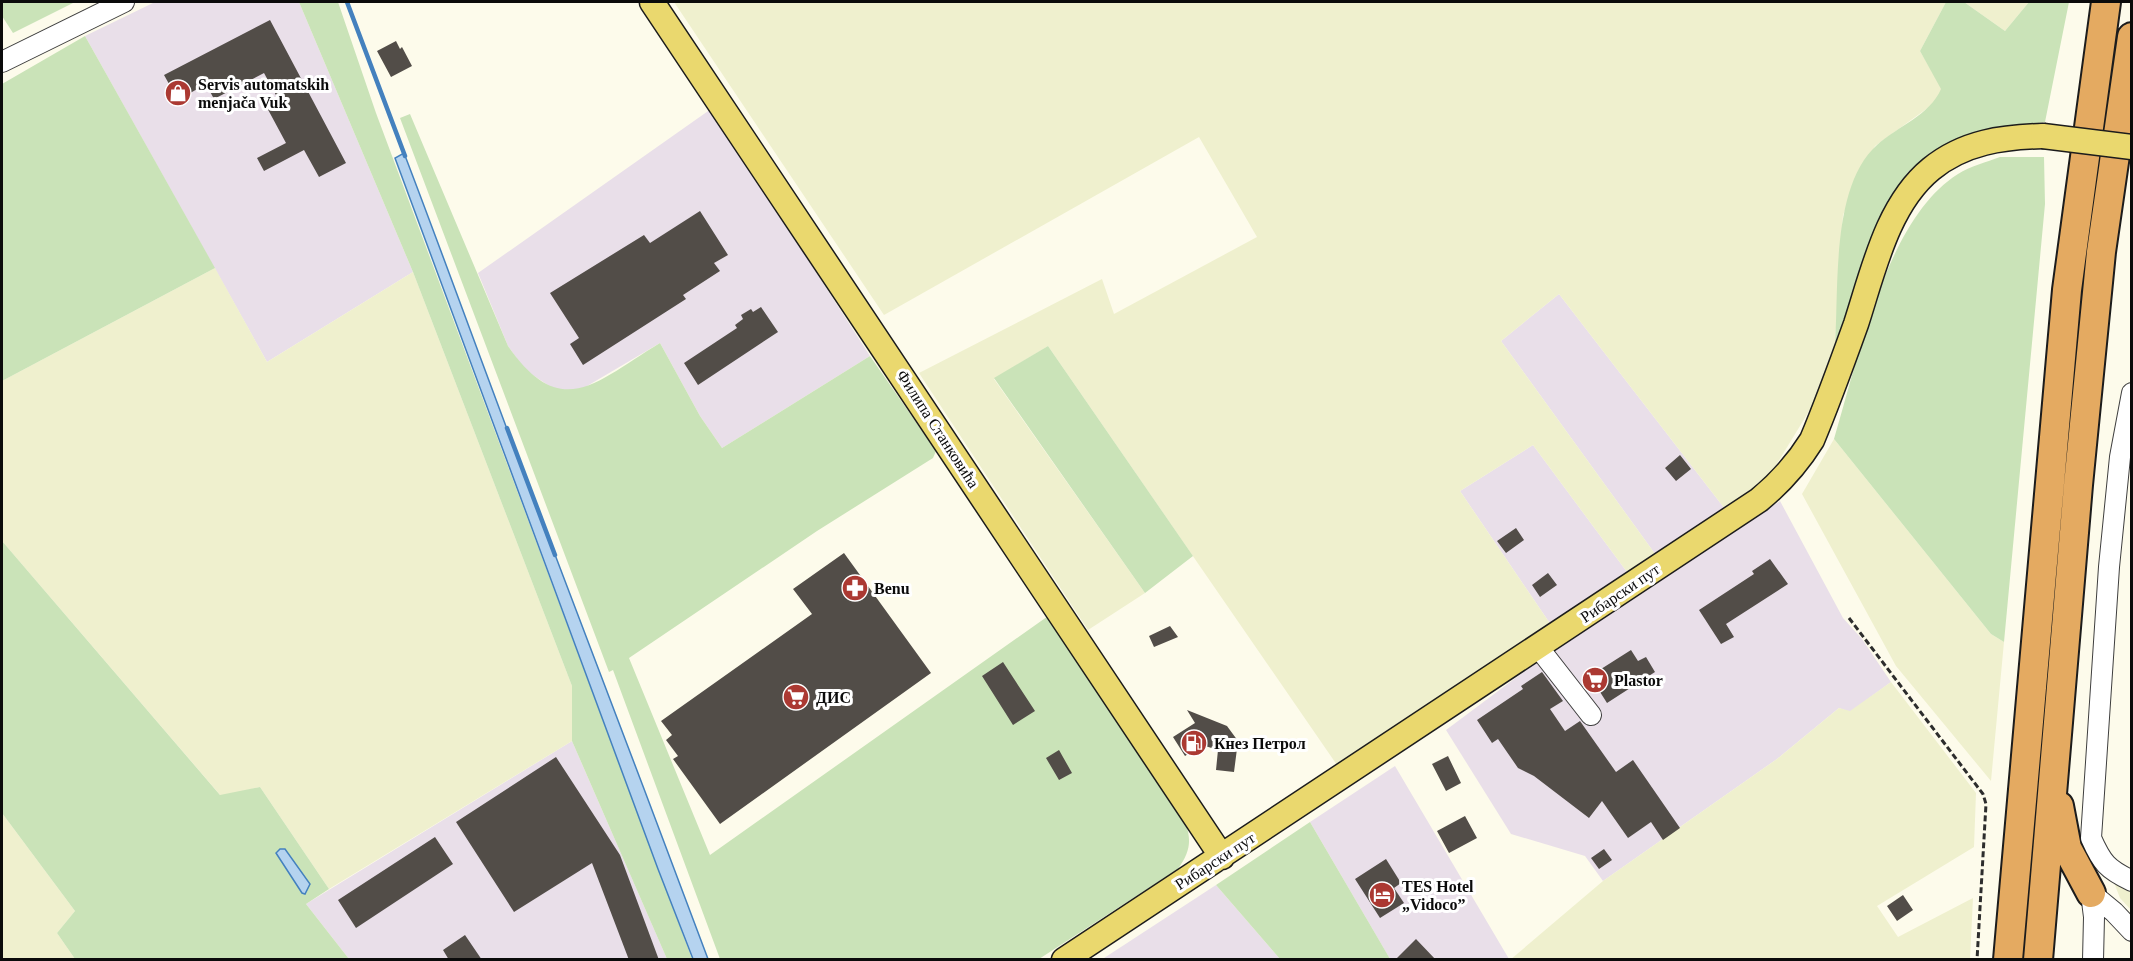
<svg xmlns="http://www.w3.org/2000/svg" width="2133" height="961" font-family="'Times New Roman',serif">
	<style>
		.industrial { fill: #e9dfe9 }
		.farmland { fill: #eff0ce }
		.green { fill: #cae3b8 }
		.water { fill: #b5d3ef; stroke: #4481be; stroke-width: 1.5 }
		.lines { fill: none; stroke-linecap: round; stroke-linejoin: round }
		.stream { stroke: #4481be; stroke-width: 4.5 }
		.building { fill: #524d48 }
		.minor-casing { stroke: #3e3e3e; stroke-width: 22 }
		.major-casing { stroke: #1c1c1c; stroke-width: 27 }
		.highway-casing { stroke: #1c1c1c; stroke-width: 32 }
		.path { stroke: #2d2d2d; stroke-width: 3; stroke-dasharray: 6 3; stroke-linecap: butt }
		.minor { stroke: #fff; stroke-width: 20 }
		.major { stroke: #ead86e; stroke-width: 24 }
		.highway { stroke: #e4aa61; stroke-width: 28 }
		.major-bridge-casing { stroke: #1c1c1c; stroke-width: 27; stroke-linecap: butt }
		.major-bridge { stroke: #ead86e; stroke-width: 24 }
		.labels { text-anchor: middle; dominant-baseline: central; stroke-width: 6; stroke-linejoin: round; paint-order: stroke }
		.poi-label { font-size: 16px; font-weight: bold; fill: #0b0b0b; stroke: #fff; text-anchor: start }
		.street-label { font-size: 16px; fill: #0b0b0b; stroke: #fff }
	</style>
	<rect width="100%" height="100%" fill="#fdfbeb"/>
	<path class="industrial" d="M155,2H299L413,272L267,362L85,36Z
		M711,109L870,356L722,448L700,416L660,343L582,389L557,391L525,370L508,346L478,273Z
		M1559,294L1725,509L1658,558L1501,341Z
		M1533,445L1630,576L1551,625L1460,491Z
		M1780,501L1843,618L1862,639L1891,682L1850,712L1839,708L1777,759L1603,881L1585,856L1511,834L1446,730L1541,659Z
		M572,741L667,959H349L306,904Z
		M1395,766L1509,959H1390L1310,822Z
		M1216,885L1280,959L1101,960Z"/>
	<path class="farmland" d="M674,2H1946L1920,51L1942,89L1936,102L1875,146L1843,215L1835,343L1814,403L1770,475L1725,509L1559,294L1501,341L1658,558L1630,576L1533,445L1460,491L1551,625L1337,765L1048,346L994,379L1145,593L1088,630L919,373L1102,279L1114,314L1257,237L1199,137L884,315Z
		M1957,2H2029L2005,31L1964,2Z
		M215,268L267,362L413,272L572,686V741L329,889L260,787L221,796L2,541V381Z
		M1834,439L1991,634L2004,642L1991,781L1896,666L1802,494Z
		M1891,682L1976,793L1974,847L1877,906L1898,937L1973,898L1970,959L1510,960L1603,881L1777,759L1839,708L1850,711Z
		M2,813L75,911L57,933L75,959H2Z
		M2113,880L2131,890V910L2120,898Z"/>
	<path class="green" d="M2,2H75L13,33L2,16Z
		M299,2H338L376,113L692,959H667L572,741V686L413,272Z
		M1946,2H1964L2005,31L2029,2H2069L2045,122L1970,134L1930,153L1908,172L1887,204L1835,343C1839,287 1831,186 1877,145C1898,126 1930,115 1941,89L1920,51Z
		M85,36L215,268L2,381V84Z
		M410,114L508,346C562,424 598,380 660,343L700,416L722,448L870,356L936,451L933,458L817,531L629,658L710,855L1051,614L1186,824C1192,843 1189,853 1178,869L1039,959H720L613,670L609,672L400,118Z
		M2000,157H2044L2045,204L2004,642L1991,634L1834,439C1858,360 1886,219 1958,174C1970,166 1987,162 2000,157Z
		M1048,346L1193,556L1145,593L994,378Z
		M2,541L220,795L260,787L329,889L306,904L349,959H75L57,933L75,911L2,813Z
		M1310,822L1386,952L1390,959H1280L1216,885Z"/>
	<path class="water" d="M404,153C455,286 502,420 554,552C606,688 657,823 708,959H693L658,869L395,158Z
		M280,849H285L310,884L305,894L302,893L276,853Z"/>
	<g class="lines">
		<path class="stream" d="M347,2L405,156
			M507,428L555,555"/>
	</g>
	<path class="building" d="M270,20L346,163L319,177L304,150L264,171L257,158L286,143L265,104L277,97L264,73L214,99L206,84L178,100L164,75Z
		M396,41L400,49L402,47L412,66L391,77L377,51Z
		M700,211L728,255L714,263L720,271L683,295L686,299L583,365L570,344L579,338L550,293L644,235L650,243Z
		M761,307L778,332L698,385L684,363L737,328L735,325L743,319L741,315L751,309L753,312Z
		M1680,455L1691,469L1676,481L1665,468Z
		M1516,528L1524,540L1506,553L1497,541Z
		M844,553L931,673L720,824L673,759L678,756L666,740L672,735L661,721L812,614L793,589Z
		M1770,559L1788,584L1726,624L1734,637L1721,644L1699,610L1754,574L1752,571Z
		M1548,573L1557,585L1540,597L1532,585Z
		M1170,626L1178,637L1154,647L1149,636Z
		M1631,650L1638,661L1646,657L1655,672L1607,703L1590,676Z
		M1003,662L1035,711L1013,725L982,676Z
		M1542,672L1563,701L1550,709L1565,731L1580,721L1616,772L1633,760L1680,828L1663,840L1651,822L1628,838L1602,801L1589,818L1534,776L1518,768L1498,739L1492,743L1477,720L1523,689L1521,686Z
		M1187,710L1227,726L1238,741L1234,772L1216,770L1218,750L1202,745L1185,756L1173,737L1195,723Z
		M1059,750L1072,773L1059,780L1046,758Z
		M1448,756L1461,783L1446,791L1432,764Z
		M556,757L620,855L659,960H629L592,863L514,912L456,822Z
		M1465,816L1477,838L1449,853L1437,831Z
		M435,837L453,864L356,928L338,900Z
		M1604,849L1612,860L1599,869L1591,858Z
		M1386,859L1401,883L1394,888L1404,903L1380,918L1355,879Z
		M1903,895L1913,910L1897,921L1887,906Z
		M465,935L482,960H449L443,950Z
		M1416,939L1436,960H1395Z"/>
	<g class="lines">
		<defs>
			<path id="minor" d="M2,62L124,2
				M2132,393L2120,457L2109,567L2091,838C2102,863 2107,869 2132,881
				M1538,647L1591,715
				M2091,893L2094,917L2093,960
				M2091,893L2114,912L2132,931"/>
			<path id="major" d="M652,2L1222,857
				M1064,960L1759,500C1781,482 1797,464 1812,440C1828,402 1842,363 1856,324C1873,272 1887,205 1931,169C1964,142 2003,137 2043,136"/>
			<path id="highway" d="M2059,806L2067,848L2091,893
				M2008,960L2067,290L2106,2
				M2038,960L2078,485L2101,252L2132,37"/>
		</defs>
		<use href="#minor" class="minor-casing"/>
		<use href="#major" class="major-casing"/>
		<use href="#highway" class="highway-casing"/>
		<path class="path" d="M1849,618L1983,794L1986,804L1977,960"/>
		<use href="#minor" class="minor"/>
		<use href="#major" class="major"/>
		<use href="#highway" class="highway"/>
		<defs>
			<path id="major-bridge" d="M2043,136L2132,147"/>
		</defs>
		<use href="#major-bridge" class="major-bridge-casing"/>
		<use href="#major-bridge" class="major-bridge"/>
	</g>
	<defs>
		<symbol id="shop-disc" viewBox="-11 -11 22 22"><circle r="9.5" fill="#ab3932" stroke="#fff"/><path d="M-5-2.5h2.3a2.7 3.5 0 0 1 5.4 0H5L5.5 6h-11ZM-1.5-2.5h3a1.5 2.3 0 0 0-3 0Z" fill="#fff"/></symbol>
		<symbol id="pharmacy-disc" viewBox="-11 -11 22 22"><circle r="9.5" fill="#ab3932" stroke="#fff"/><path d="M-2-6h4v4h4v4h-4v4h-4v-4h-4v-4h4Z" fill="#fff"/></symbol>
		<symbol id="supermarket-disc" viewBox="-11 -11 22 22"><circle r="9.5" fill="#ab3932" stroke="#fff"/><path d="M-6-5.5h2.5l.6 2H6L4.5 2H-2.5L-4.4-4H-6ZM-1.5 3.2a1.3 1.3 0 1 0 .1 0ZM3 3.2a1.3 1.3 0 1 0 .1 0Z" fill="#fff"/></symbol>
		<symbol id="fuel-disc" viewBox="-11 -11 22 22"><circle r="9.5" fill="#ab3932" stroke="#fff"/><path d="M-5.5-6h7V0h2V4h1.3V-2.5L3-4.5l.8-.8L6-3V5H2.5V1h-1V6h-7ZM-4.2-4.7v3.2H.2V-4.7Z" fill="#fff"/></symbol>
		<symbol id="hotel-disc" viewBox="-11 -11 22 22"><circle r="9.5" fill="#ab3932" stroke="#fff"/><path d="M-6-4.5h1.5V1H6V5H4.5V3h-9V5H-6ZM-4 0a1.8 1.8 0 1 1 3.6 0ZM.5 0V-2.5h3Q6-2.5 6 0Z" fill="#fff"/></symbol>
	</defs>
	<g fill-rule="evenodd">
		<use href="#shop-disc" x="163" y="78" width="30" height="30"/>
		<use href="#pharmacy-disc" x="840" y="573" width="30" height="30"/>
		<use href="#supermarket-disc" x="1580" y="665" width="30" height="30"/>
		<use href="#supermarket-disc" x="781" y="682" width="30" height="30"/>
		<use href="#fuel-disc" x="1179" y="728" width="30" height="30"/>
		<use href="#hotel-disc" x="1367" y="880" width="30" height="30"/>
	</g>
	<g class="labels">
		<g class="poi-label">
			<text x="198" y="84">Servis automatskih<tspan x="198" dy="18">menjača Vuk</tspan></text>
			<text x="874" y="588">Benu</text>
			<text x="1614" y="680">Plastor</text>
			<text x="816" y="697">ДИС</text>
			<text x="1214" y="743">Кнез Петрол</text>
			<text x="1402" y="886">TES Hotel<tspan x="1402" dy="18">„Vidoco”</tspan></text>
		</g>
		<g class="street-label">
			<text transform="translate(938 429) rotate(57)">Филипа Станковића</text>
			<text transform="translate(1620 593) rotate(-34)">Рибарски пут</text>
			<text transform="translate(1215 861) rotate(-33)">Рибарски пут</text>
		</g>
	</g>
	<rect width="2133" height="961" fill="none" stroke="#0b0b0b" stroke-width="6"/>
</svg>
